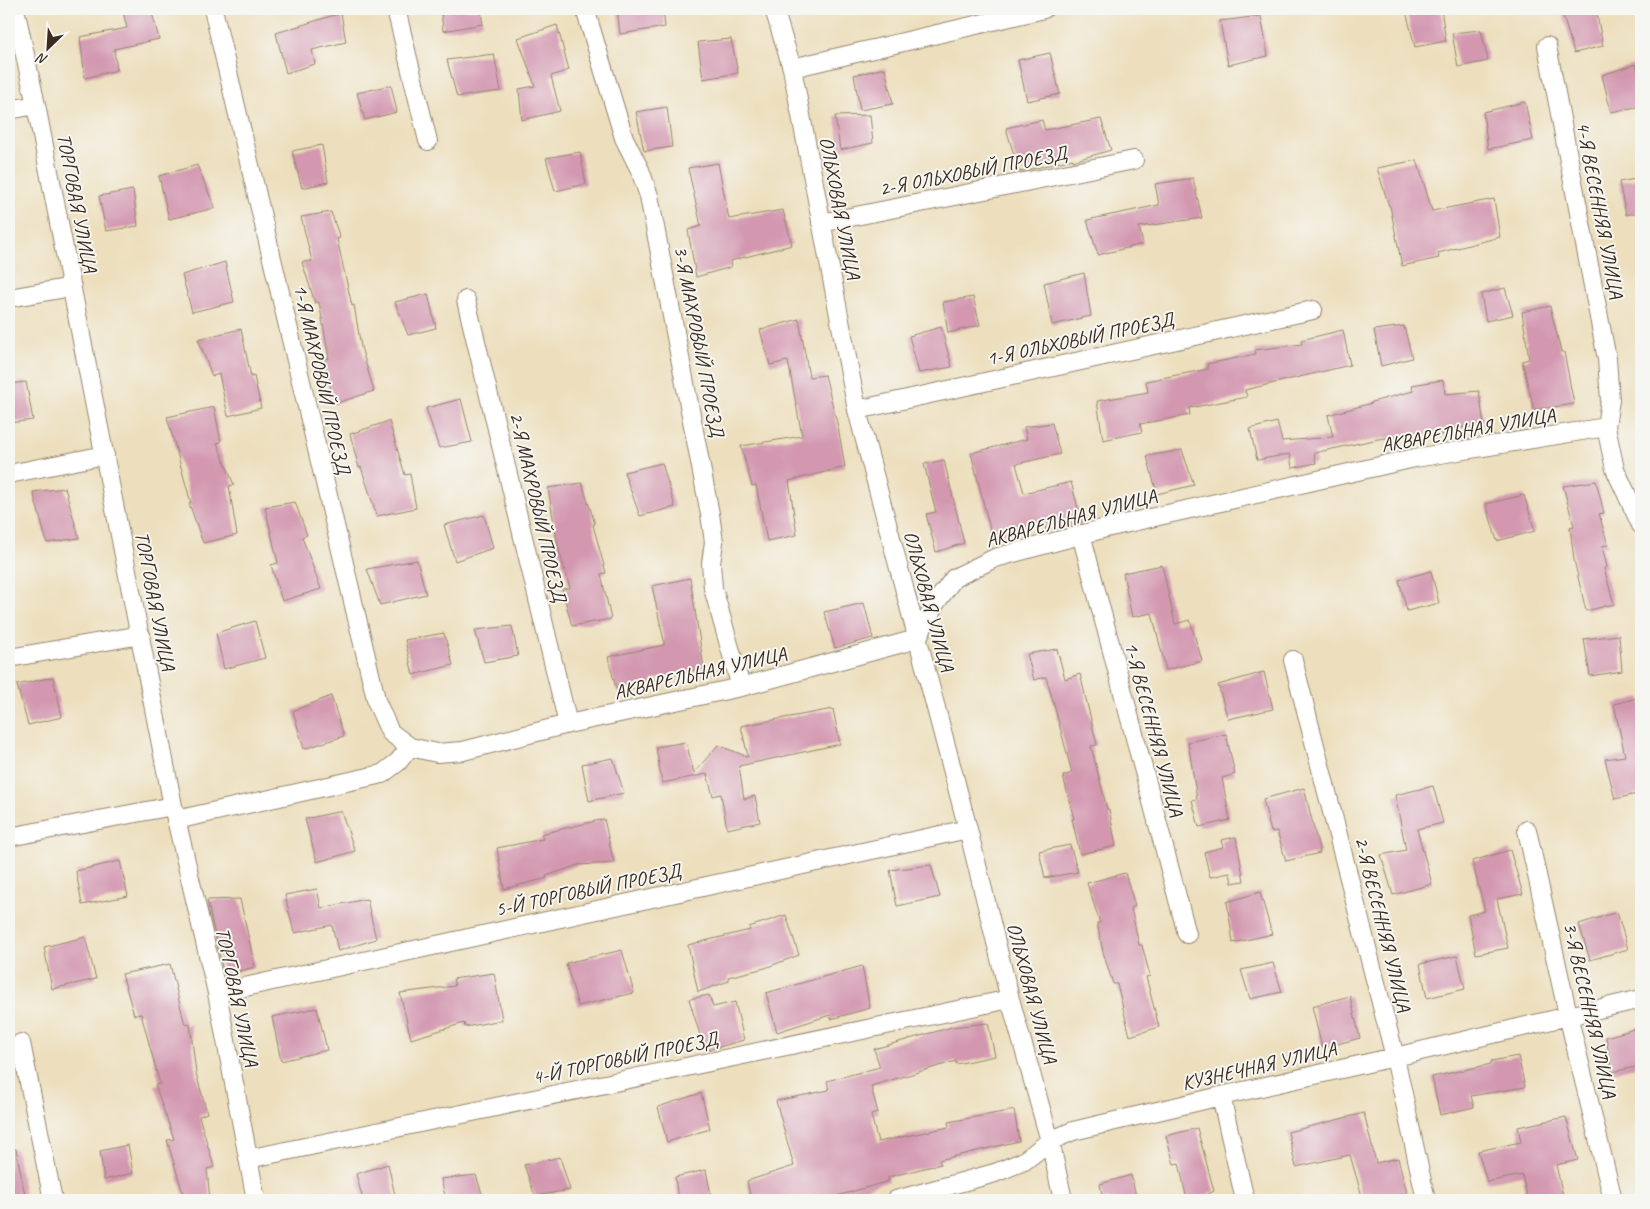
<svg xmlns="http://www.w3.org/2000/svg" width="1650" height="1209" font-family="Caveat,sans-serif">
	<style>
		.building { fill: #d398b0 }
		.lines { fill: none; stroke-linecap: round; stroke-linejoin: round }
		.street-casing { stroke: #94846e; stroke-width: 20 }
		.street { stroke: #fff; stroke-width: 18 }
		.labels { text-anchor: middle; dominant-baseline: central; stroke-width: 4; stroke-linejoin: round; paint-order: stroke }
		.street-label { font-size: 20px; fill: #3b2a1e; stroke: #f6f6f2 }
	</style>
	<rect width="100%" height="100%" fill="#f6f6f2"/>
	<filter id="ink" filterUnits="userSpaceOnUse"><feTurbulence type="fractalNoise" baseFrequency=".02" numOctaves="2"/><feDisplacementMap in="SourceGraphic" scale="10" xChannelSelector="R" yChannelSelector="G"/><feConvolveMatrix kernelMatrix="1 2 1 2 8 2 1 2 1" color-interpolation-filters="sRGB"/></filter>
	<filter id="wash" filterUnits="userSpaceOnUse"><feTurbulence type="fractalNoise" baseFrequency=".0096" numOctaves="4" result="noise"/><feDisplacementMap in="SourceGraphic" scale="20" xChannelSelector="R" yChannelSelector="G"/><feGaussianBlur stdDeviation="1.12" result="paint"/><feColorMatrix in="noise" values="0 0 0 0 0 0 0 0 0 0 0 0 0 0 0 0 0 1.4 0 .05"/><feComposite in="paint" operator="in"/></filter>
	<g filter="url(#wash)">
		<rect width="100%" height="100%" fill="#eddfbd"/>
		<g id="blocks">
			<path class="building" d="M137,9H151L159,39L114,49L117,70L85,78L80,37L127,28L123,12Z
				M441,9H480L483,24L443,31Z
				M617,9H663L665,27L620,34Z
				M1416,9H1441L1446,41L1415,47L1406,11Z
				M1573,9H1596L1603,46L1574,53L1562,12Z
				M341,13L346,42L312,50L315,64L286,73L276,33Z
				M1261,16L1268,56L1228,65L1220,21Z
				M557,25L569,70L551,76L560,111L522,120L519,89L535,86L518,38Z
				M1481,30L1488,61L1458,67L1452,33Z
				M731,39L738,73L703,79L698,42Z
				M1050,53L1060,94L1027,101L1018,60Z
				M494,54L501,91L457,97L447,60Z
				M1636,64L1641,84V106L1611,112L1602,75Z
				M885,68L893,104L860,110L854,75Z
				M391,85L397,112L365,120L357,93Z
				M1525,102L1533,140L1488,149L1483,112Z
				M667,107L672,147L644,151L636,112Z
				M870,115L873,143L840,150L835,116Z
				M1101,119L1111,150L1073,161V159L1019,172L1006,128L1042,120L1045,130Z
				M322,145L328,182L302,188L292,151Z
				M580,152L586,184L555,191L546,158Z
				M1417,160L1432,211L1494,199L1500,237L1438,253L1439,258L1402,266L1390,206H1389L1377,168Z
				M718,163L729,219L783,210L792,245L730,261L731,267L696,277L688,230L701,226L688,168Z
				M197,165L215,208L169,219L159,176Z
				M1193,178L1202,218L1139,227L1143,244L1098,255L1087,220L1159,205L1155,184Z
				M1641,178V212L1626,215L1619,182Z
				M133,190L138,226L106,231L99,196Z
				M331,212L340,238L337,239L352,306L354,305L361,347L374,391L334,404L324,359L329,358L319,302L315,303L302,262L312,261L301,217Z
				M225,262L234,302L192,312L182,275Z
				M1084,273L1091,316L1052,325L1044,283Z
				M1505,288L1513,315L1486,321L1481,294Z
				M428,294L436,328L408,335L395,302Z
				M973,297L980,325L948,333L943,302Z
				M1550,306L1561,352H1564L1574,404L1534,410L1522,361L1529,359L1522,312Z
				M799,319L809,377L825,375L838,427L845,467L789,481L797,535L767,541L756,485L752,486L741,446L802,436L788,361L770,365L760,330Z
				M1404,326L1412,358L1381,366L1374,330Z
				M941,327L952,367L919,373L909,336Z
				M241,329L251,377L254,376L261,408L228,416L219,374L212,376L198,339Z
				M1343,330L1350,365L1245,390L1247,397L1189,408L1190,415L1140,424L1142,432L1103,440L1097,401L1148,392L1146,381L1208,369L1207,364L1256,354L1255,350L1302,344L1301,340Z
				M1443,380L1445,394L1479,391L1484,425L1451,429L1452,433L1421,438V434L1378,439L1314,453L1316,463L1292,468L1290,454L1257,460L1250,429L1277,422L1282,441L1333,437L1328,415L1372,403V402L1413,391L1412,385Z
				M26,382L33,420L9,423V384Z
				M461,399L472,442L439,448L426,408Z
				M214,407L221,442L217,443L234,485L229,486L237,535L203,543L189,503H191L167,417Z
				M389,421L405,475L410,474L416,508L377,516L361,467L359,468L350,434Z
				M1052,423L1060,454L1016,464L1024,493L1071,482L1082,523L1046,530L1044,522L992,537L971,453L1027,439L1024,427Z
				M1182,450L1194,485L1157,494L1147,456Z
				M944,460L964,543L936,552L926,514L936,512L924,464Z
				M662,463L675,507L640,516L624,472Z
				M1596,481L1604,513L1599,514L1608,545L1602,546L1607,567L1604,568L1614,604L1586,611L1574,560L1570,527L1574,526L1563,486Z
				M582,483L595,524L593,525L606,573L601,574L611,619L572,626L562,589L570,588L558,547L548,488Z
				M65,488L79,538L47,543L33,492Z
				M1524,495L1535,531L1497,541L1486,504Z
				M295,502L307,535L302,537L321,589L282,601L271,565L278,563L265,507Z
				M484,515L493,548L455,561L444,525Z
				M417,560L426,594L380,605L367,569Z
				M1162,565L1175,624L1190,620L1202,661L1166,670L1152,613L1132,617L1123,573Z
				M1431,571L1439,603L1407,611L1399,580Z
				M690,578L704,668L652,680L653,685L617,692L608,657L664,645V641L652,586Z
				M864,603L873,638L835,648L824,612Z
				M255,621L265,658L224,669L216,633Z
				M512,626L518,656L484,662L475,630Z
				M444,633L453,665L413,675L405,640Z
				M1619,635L1622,671L1590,676L1584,639Z
				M1057,649L1065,679L1080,674L1097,745L1091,746L1107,809H1109L1116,846L1080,854L1072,819H1074L1063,776L1072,773L1056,712L1046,677L1034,680L1027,654Z
				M1264,672L1273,709L1228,719L1218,685Z
				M53,677L62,717L28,725L17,685Z
				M331,696L344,736L304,749L293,711Z
				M1641,697V793L1615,799L1605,759L1625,756L1614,704Z
				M833,709L840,744L739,766L744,799L755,796L760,822L727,829L721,794L713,796L707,774L662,783L656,747L686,742L694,773L718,745L748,757L741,726Z
				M1226,734L1235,774L1222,778L1230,820L1199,827L1192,800L1197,799L1188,742Z
				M613,758L624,793L589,801L582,764Z
				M1433,786L1443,823L1417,829L1432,884L1393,895L1381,855L1406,850L1395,795Z
				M1304,788L1320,853L1286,861L1277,831L1271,832L1263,799Z
				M341,811L355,851L317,862L305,819Z
				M604,819L614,863L578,865L546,876L547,878L504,889L497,848L543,839L541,834Z
				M1236,837L1244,881L1232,883L1230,873L1210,877L1204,852L1223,847L1221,840Z
				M1070,845L1078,872L1045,878L1039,851Z
				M1510,850L1523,894L1497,899L1508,948L1476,954L1468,915L1485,911L1472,861Z
				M120,861L128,896L82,905L76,871Z
				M931,865L940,897L897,906L890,870Z
				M1125,873L1135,906L1131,908L1139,945H1142L1150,976L1146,977L1159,1027L1130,1036L1117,984H1113L1103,952L1097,923H1100L1087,883Z
				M317,889L321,908L367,899L376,939L338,951L332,925L294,933L285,895Z
				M1260,892L1272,934L1233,943L1227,902Z
				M240,899L255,967L224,975L207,900Z
				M1617,912L1628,949L1590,960L1579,924Z
				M786,915L799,955L765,968L728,977L729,981L698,992L688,945L750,930L749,927Z
				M85,937L96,979L52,989L44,947Z
				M622,950L634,993L578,1006L566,963Z
				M1457,956L1465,989L1427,998L1420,964Z
				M1273,963L1282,992L1250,999L1241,970Z
				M170,964L185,1025L190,1024L196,1073L207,1113L199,1116L214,1167L207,1169L210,1200H185L167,1140L174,1139L155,1085L160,1084L141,1014L134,1015L122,974Z
				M862,966L870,1008L831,1019L830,1015L777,1032L766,993Z
				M494,973L502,1020L465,1027L464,1023L411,1039L400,993L455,986L453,979Z
				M709,995L713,1007L735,1002L744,1040L705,1051L689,999Z
				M1350,996L1360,1038L1322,1048L1312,1006Z
				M317,1008L327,1050L281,1061L272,1017Z
				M988,1023L995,1056L956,1064V1061L871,1086L878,1113L871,1115L878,1142L949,1127L948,1122L1014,1110L1019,1141L939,1160L941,1164L888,1177L889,1181L823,1200H751L747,1181L794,1166L776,1101L829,1090L827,1081L880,1067L874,1049L952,1027Z
				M1641,1027V1066L1612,1072L1606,1037Z
				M1518,1056L1525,1087L1471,1096L1474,1107L1440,1115L1432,1077L1491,1064V1061Z
				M701,1093L710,1129L667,1142L658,1107Z
				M1364,1113L1376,1163L1398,1158L1407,1193L1380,1200H1363L1350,1155L1296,1167L1288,1132Z
				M1566,1117L1578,1160L1556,1165L1564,1200H1528L1522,1175L1487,1182L1478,1151L1521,1142L1518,1127Z
				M1197,1128L1214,1191L1196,1200H1187L1179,1163L1174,1164L1166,1136Z
				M128,1145L133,1173L104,1180L100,1151Z
				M16,1149L26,1200H9V1150Z
				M560,1157L570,1190L535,1196L524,1165Z
				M388,1164L396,1200H363L356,1174Z
				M706,1170L712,1200H678L675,1177Z
				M476,1175L484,1200H446L441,1179Z
				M1131,1175L1137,1200H1103L1100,1184Z"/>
		</g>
	</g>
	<g filter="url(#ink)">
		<use href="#blocks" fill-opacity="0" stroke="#94846e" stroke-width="1"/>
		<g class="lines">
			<defs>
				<path id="street" d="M15,9L36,105L173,806L217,993L256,1200
					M213,9L377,703L390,732L410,747L437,753L463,751L568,724L741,687L917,639L935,604L954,578L995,558L1106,528L1415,458L1606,427
					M396,9L428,141
					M585,9L624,138L640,170L649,196L710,514L714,542L711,563L713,588L741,687
					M774,9L792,68L857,410L968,829L1010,999L1050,1141L1063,1200
					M1547,46L1607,359L1610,400L1606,427L1615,469L1641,525
					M792,68L1044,9
					M9,110L36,105
					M821,223L1134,160
					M9,298L72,287
					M466,300L568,724
					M857,410L1313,310
					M9,474L105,455
					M1081,534L1187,934
					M9,658L141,635
					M1293,660L1395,1057L1426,1200
					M176,820L382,774L398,762L410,747
					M1527,830L1568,1015L1613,1200
					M9,837L173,806
					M217,993L968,829
					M21,1043L53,1200
					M1221,1096L1245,1200
					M248,1159L1010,999
					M896,1200L995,1173L1024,1161L1050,1141L1073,1131L1221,1096L1395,1057L1641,999"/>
			</defs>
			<use href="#street" class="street-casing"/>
			<use href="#street" class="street"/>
		</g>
	</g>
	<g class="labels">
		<g class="street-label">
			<text transform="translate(973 171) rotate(-11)">2-Я ОЛЬХОВЫЙ ПРОЕЗД</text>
			<text transform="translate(77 203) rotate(79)">ТОРГОВАЯ УЛИЦА</text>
			<text transform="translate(840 208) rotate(79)">ОЛЬХОВАЯ УЛИЦА</text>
			<text transform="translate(1600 210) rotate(79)">4-Я ВЕСЕННЯЯ УЛИЦА</text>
			<text transform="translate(1080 339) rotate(-12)">1-Я ОЛЬХОВЫЙ ПРОЕЗД</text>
			<text transform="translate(699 341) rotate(79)">3-Я МАХРОВЫЙ ПРОЕЗД</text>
			<text transform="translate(322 379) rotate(77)">1-Я МАХРОВЫЙ ПРОЕЗД</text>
			<text transform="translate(1468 430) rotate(-10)">АКВАРЕЛЬНАЯ УЛИЦА</text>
			<text transform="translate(538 507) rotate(77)">2-Я МАХРОВЫЙ ПРОЕЗД</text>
			<text transform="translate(1071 518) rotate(-15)">АКВАРЕЛЬНАЯ УЛИЦА</text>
			<text transform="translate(155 601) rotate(79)">ТОРГОВАЯ УЛИЦА</text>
			<text transform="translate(929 601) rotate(75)">ОЛЬХОВАЯ УЛИЦА</text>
			<text transform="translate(700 673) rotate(-13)">АКВАРЕЛЬНАЯ УЛИЦА</text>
			<text transform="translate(1154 729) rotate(75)">1-Я ВЕСЕННЯЯ УЛИЦА</text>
			<text transform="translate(588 890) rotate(-12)">5-Й ТОРГОВЫЙ ПРОЕЗД</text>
			<text transform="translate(1383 924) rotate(76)">2-Я ВЕСЕННЯЯ УЛИЦА</text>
			<text transform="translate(1032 993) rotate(75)">ОЛЬХОВАЯ УЛИЦА</text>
			<text transform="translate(237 997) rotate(78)">ТОРГОВАЯ УЛИЦА</text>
			<text transform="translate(1590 1010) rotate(77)">3-Я ВЕСЕННЯЯ УЛИЦА</text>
			<text transform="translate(625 1058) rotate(-12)">4-Й ТОРГОВЫЙ ПРОЕЗД</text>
			<text transform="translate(1259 1066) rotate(-13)">КУЗНЕЧНАЯ УЛИЦА</text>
		</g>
	</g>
	<rect width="1650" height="1209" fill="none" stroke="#f6f6f2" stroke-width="30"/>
	<g transform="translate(48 48) rotate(205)" stroke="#f6f6f2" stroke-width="4" paint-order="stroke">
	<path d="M0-4L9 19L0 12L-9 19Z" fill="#3b2a1e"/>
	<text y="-8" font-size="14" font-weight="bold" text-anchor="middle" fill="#3b2a1e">N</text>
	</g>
</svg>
